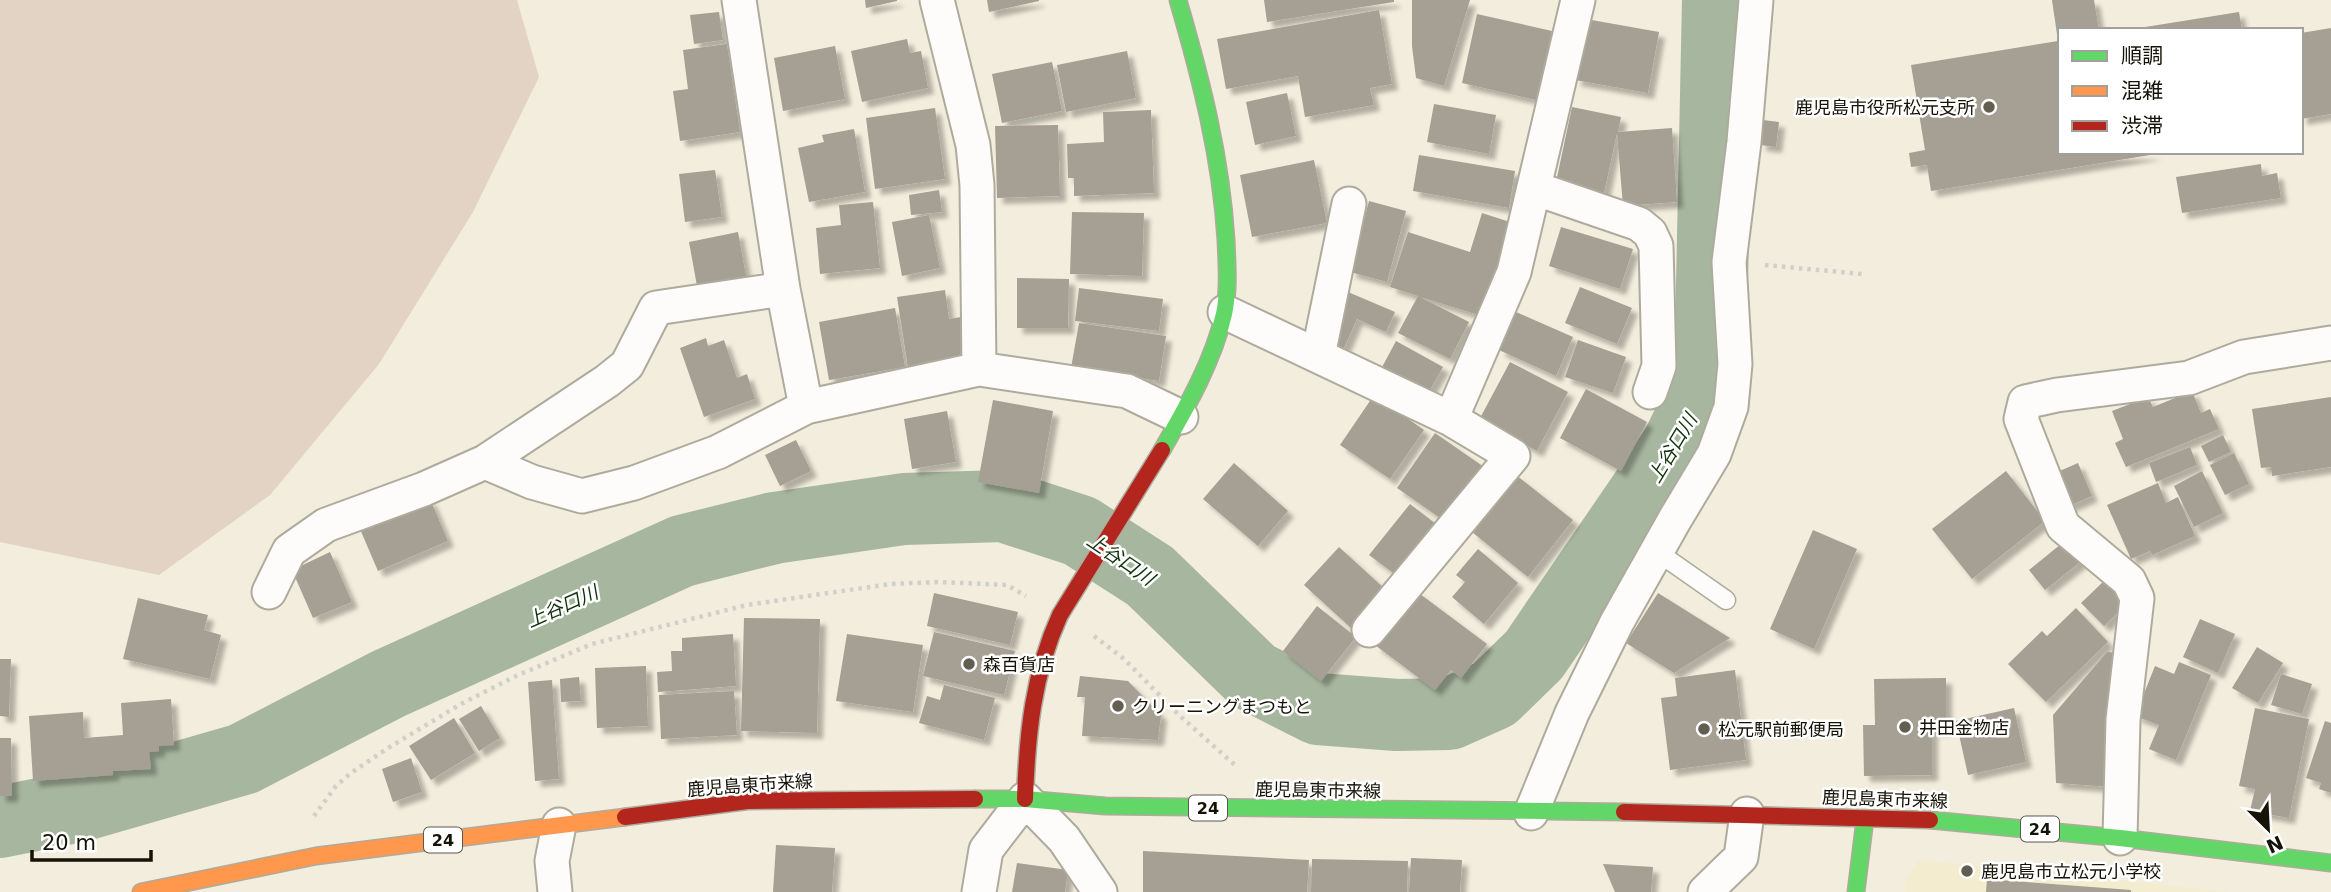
<svg xmlns="http://www.w3.org/2000/svg" width="2331" height="892" font-family="'DejaVu Sans','Noto Sans JP',sans-serif">
	<style>
		.built { fill: #f4ecce }
		.green { fill: #e3d3c4 }
		.lines { fill: none; stroke-linecap: round; stroke-linejoin: round }
		.river { stroke: #a7b69e; stroke-width: 72 }
		.building { fill: #a69f93; filter: url(#shadow) }
		.lane-casing { stroke: #aeab9d; stroke-width: 21 }
		.street-casing { stroke: #aeab9d; stroke-width: 37 }
		.fast-casing { stroke: #aeab9d; stroke-width: 19 }
		.slow-casing { stroke: #aeab9d; stroke-width: 19 }
		.jam-casing { stroke: #aeab9d; stroke-width: 19 }
		.path { stroke: #d0cfca; stroke-width: 4.5; stroke-dasharray: 3.5 5; stroke-linecap: butt }
		.lane { stroke: #fdfcfa; stroke-width: 18 }
		.street { stroke: #fdfcfa; stroke-width: 33 }
		.fast { stroke: #63d668; stroke-width: 16 }
		.slow { stroke: #ff974d; stroke-width: 16 }
		.jam { stroke: #b3261e; stroke-width: 16 }
		.poi-dot { fill: #625f51; stroke: #fff; stroke-width: 2.5 }
		.labels { text-anchor: middle; dominant-baseline: central; stroke-width: 5; stroke-linejoin: round; paint-order: stroke }
		.shield { fill: #fff; stroke: #5b5951; stroke-width: 2 }
		.shield-label { font-size: 16px; font-weight: bold; fill: #151206 }
		.poi-label { font-size: 18px; fill: #151206; stroke: #fff; text-anchor: start }
		.street-label { font-size: 18px; fill: #151206; stroke: #fff }
		.water-label { font-size: 19px; font-style: italic; fill: #10320a; stroke: #fff }
	</style>
	<defs>
		<filter id="shadow"><feDropShadow dx="6" dy="6" stdDeviation="2" flood-color="#0004"/></filter>
	</defs>
	<rect width="100%" height="100%" fill="#f2eddc"/>
	<path class="built" d="M1919,860L2231,892H1905L1906,881Z"/>
	<path class="green" d="M0,0H517L539,77L473,212L379,364L270,495L159,575L0,542Z"/>
	<g class="lines">
		<path class="river" d="M0,822L80,806L243,759L388,684L682,551L774,528L904,509L1003,506L1080,531L1150,576L1253,676L1318,709L1397,715L1449,714L1494,694L1534,655L1677,446L1710,379L1718,0"/>
	</g>
	<path class="building" d="M865,0H897V1L866,8Z
		M987,0H1039V1L989,12Z
		M1264,0H1394V2L1267,22Z
		M1412,0H1470L1444,86L1416,78L1412,46Z
		M2052,0H2094L2099,30H2060V152L2156,154L1931,191L1927,165L1911,167L1909,153L1925,150L1911,65L2058,41Z
		M1379,10L1392,84L1370,88L1374,105L1305,117L1298,76L1226,89L1217,39Z
		M719,12L723,40L694,44L690,15Z
		M2239,12L2242,30H2139V28Z
		M1477,14L1552,31L1536,100L1462,83Z
		M1586,19L1659,32L1648,93L1575,80Z
		M2331,28V114L2301,119V33Z
		M907,39L910,53L921,51L928,88L862,102L851,51Z
		M727,44L740,132L680,141L673,91L688,89L683,50Z
		M835,46L845,99L783,111L774,58Z
		M1127,51L1136,98L1066,112L1057,65Z
		M1052,62L1062,111L1002,123L992,74Z
		M1287,93L1296,136L1255,145L1246,102Z
		M1434,104L1496,115L1489,154L1427,142Z
		M1572,107L1621,117L1618,132L1672,128L1677,202L1623,206L1617,133L1604,193L1556,182Z
		M935,108L945,179L875,189L866,118Z
		M1151,110L1154,193L1074,196V178H1068L1067,144L1104,142L1103,112Z
		M1763,120L1779,122L1776,147L1760,145Z
		M1058,125L1060,196L997,198L995,126Z
		M854,129L865,192L809,202L798,148L824,142L822,135Z
		M1419,155L1515,171L1509,208L1413,191Z
		M1314,160L1327,223L1252,237L1240,175Z
		M2261,164L2262,176L2277,173L2281,198L2182,213L2176,177Z
		M715,170L722,217L685,222L679,174Z
		M939,190L942,212L911,215L909,195Z
		M1369,201L1406,211L1387,282L1350,272Z
		M873,202L880,268L820,274L816,228L841,225L839,205Z
		M1072,212L1144,213L1142,276L1070,274Z
		M1482,213L1513,223L1482,316L1420,297L1469,322L1450,359L1398,333L1418,296L1390,287L1408,232L1470,252Z
		M929,215L940,268L902,276L892,222Z
		M1561,227L1633,249L1620,289L1549,266Z
		M738,232L746,276L697,286L689,242Z
		M1017,278L1069,279L1068,328H1017Z
		M1580,287L1632,308L1617,344L1565,323Z
		M1079,288L1163,299L1159,331L1075,321Z
		M945,290L949,319L961,317L967,359L908,368L897,297Z
		M1348,292L1395,312L1386,332L1357,319L1344,348L1327,340Z
		M895,308L905,367L829,380L819,322Z
		M1516,312L1573,337L1556,376L1499,350Z
		M1079,323L1166,336L1159,381L1071,368Z
		M706,338L708,346L724,340L737,378L747,374L755,399L704,417L680,348Z
		M1578,340L1626,357L1613,393L1565,377Z
		M1396,341L1443,367L1427,395L1381,369Z
		M1510,362L1568,392L1537,451L1479,420Z
		M1586,389L1647,422L1621,471L1560,438Z
		M2192,391L2201,413L2210,409L2219,429L2126,467L2115,443L2123,439L2112,411L2148,397L2153,407Z
		M1374,395L1424,430L1390,479L1340,445Z
		M2331,397V467L2272,476L2271,467L2261,468L2252,409Z
		M993,400L1053,411L1039,493L978,482Z
		M947,411L956,462L912,469L904,419Z
		M1435,433L1484,467L1446,522L1397,488Z
		M2223,435L2231,452L2209,462L2201,446Z
		M796,440L811,471L780,486L765,455Z
		M2190,447L2197,465L2156,482L2149,463Z
		M2234,453L2249,484L2225,495L2210,465Z
		M1234,463L1288,511L1258,546L1203,499Z
		M2078,463L2092,496L2069,506L2055,473Z
		M2006,471L2045,521L1972,579L1932,529Z
		M2202,471L2223,513L2194,527L2174,486Z
		M1516,475L1573,520L1528,577L1472,532Z
		M2158,483L2166,503L2178,497L2195,536L2152,555L2150,551L2131,559L2107,505Z
		M430,499L448,541L378,571L360,529Z
		M1410,504L1436,524L1396,575L1369,555Z
		M1813,530L1857,549L1814,649L1770,629Z
		M2066,540L2083,560L2045,590L2029,570Z
		M1339,547L1386,590L1351,628L1304,585Z
		M1478,549L1518,583L1484,624L1452,597L1465,582L1456,575Z
		M330,552L352,602L313,618L292,570Z
		M2104,581L2127,604L2104,626L2081,603Z
		M1416,591L1487,644L1461,678L1451,670L1435,690L1375,645Z
		M934,593L1018,612L1010,645L927,626Z
		M1658,593L1730,638L1674,673L1626,643Z
		M138,598L208,615L204,630L221,635L210,679L123,659Z
		M1317,606L1356,637L1321,681L1283,651Z
		M2076,608L2108,642L2046,702L2008,664L2042,631L2047,636Z
		M744,618L820,619L817,733L741,731Z
		M2200,619L2235,634L2218,673L2183,657Z
		M934,632L1015,651L1004,695L923,676Z
		M733,634L736,686L658,692L657,672L672,671L671,651H682V638Z
		M847,634L923,645L913,712L836,701Z
		M2257,647L2283,663L2258,703L2232,688Z
		M2107,652L2121,653L2112,787L2056,783L2053,715Z
		M0,659H11L9,717L0,716Z
		M2179,662L2211,675L2176,760L2149,749L2159,725L2135,716L2155,666L2174,674Z
		M646,666L648,726L597,728L595,668Z
		M1735,670L1746,760L1670,770L1661,698L1677,696L1675,678Z
		M2281,674L2312,684L2302,714L2271,705Z
		M1080,676L1128,681L1161,715L1158,740L1082,736L1085,697H1077Z
		M579,677L581,701L561,702L560,679Z
		M1946,678V729H1932V775L1864,776L1863,725H1875L1874,679Z
		M552,680L559,779L535,781L528,682Z
		M944,685L995,698L984,740L919,723L927,696L940,700Z
		M734,691L737,735L661,739L659,695Z
		M171,699L174,745L159,746V751L149,752L151,769L113,771V775L33,781L29,716L83,712L84,738L123,735L121,703Z
		M481,706L500,738L479,751L459,719Z
		M2014,708L2026,762L1968,775L1956,721Z
		M2255,708L2309,719L2289,818L2250,811L2255,789L2239,786Z
		M454,718L475,753L431,780L409,746Z
		M2325,721L2331,723V793L2319,789L2321,783L2306,778Z
		M0,738H11L12,796H0Z
		M411,758L422,792L393,802L382,769Z
		M776,845L835,848L832,892H773Z
		M1143,851L1309,860L1307,892H1143Z
		M1411,858L1462,860L1460,892H1409Z
		M1312,859L1408,861L1407,892H1311Z
		M1017,863L1068,870L1065,892H1012Z
		M1603,864L1653,867L1651,892H1615Z
		M1987,879L2131,890V892H1986Z"/>
	<g class="lines">
		<defs>
			<path id="lane" d="M1656,551L1726,600"/>
			<path id="street" d="M739,0L783,289L806,407
				M937,0L973,145L977,185L979,369
				M1534,188L1639,224L1650,233L1656,246L1659,366L1650,392
				M1225,312L1451,419L1514,272L1578,0
				M1318,356L1349,204
				M485,462L532,482L582,496L634,483L718,452L806,407L979,369L1127,391L1181,417
				M269,592L289,551L326,525L424,489L485,462L607,381L627,365L656,308L783,289
				M1369,630L1513,456L1451,419
				M1531,813L1572,713L1617,622L1675,519L1714,454L1731,407L1735,364L1729,262L1744,142L1756,0
				M2120,838L2123,720L2137,598L2129,581L2063,526L2021,419L2025,402L2057,395L2189,378L2244,357L2331,343
				M555,892L552,861L559,825
				M979,892L986,850L1025,799L1064,839L1100,892
				M1705,892L1741,857L1747,814"/>
			<path id="fast" d="M1162,450C1186,408 1213,362 1224,314C1229,290 1227,265 1226,240C1221,157 1201,79 1178,0
				M975,799H1025L1105,806L1624,812
				M1930,820L2120,838L2331,863
				M1856,892L1865,819"/>
			<path id="slow" d="M141,892L316,856L625,817"/>
			<path id="jam" d="M1025,799C1027,735 1033,674 1060,615L1162,450
				M1624,812L1930,820
				M625,817L747,801L975,799"/>
		</defs>
		<use href="#lane" class="lane-casing"/>
		<use href="#street" class="street-casing"/>
		<use href="#fast" class="fast-casing"/>
		<use href="#slow" class="slow-casing"/>
		<use href="#jam" class="jam-casing"/>
		<path class="path" d="M1765,265L1862,274
			M1094,636L1124,659L1179,715L1237,767
			M314,816L336,786L351,773L388,748L461,704L516,676L592,644L747,605L890,584L940,582L1007,585L1026,596"/>
		<use href="#lane" class="lane"/>
		<use href="#street" class="street"/>
		<use href="#fast" class="fast"/>
		<use href="#slow" class="slow"/>
		<use href="#jam" class="jam"/>
	</g>
	<g class="poi-dot">
		<circle cx="1989" cy="107" r="7"/>
		<circle cx="969" cy="664" r="7"/>
		<circle cx="1118" cy="706" r="7"/>
		<circle cx="1905" cy="727" r="7"/>
		<circle cx="1704" cy="729" r="7"/>
		<circle cx="1967" cy="871" r="7"/>
	</g>
	<g class="labels">
		<g class="shield">
			<rect x="1189" y="795.5" width="38" height="25" rx="5"/>
			<rect x="2021" y="816.5" width="38" height="25" rx="5"/>
			<rect x="424" y="827.5" width="38" height="25" rx="5"/>
		</g>
		<g class="shield-label">
			<text x="1208" y="808">24</text>
			<text x="2040" y="829">24</text>
			<text x="443" y="840">24</text>
		</g>
		<g class="poi-label">
			<text x="1975" y="107" text-anchor="end">鹿児島市役所松元支所</text>
			<text x="983" y="664">森百貨店</text>
			<text x="1132" y="706">クリーニングまつもと</text>
			<text x="1919" y="727">井田金物店</text>
			<text x="1718" y="729">松元駅前郵便局</text>
			<text x="1981" y="871">鹿児島市立松元小学校</text>
		</g>
		<g class="street-label">
			<text transform="translate(750 785) rotate(-4)">鹿児島東市来線</text>
			<text transform="translate(1318 790) rotate(1)">鹿児島東市来線</text>
			<text transform="translate(1885 799) rotate(2)">鹿児島東市来線</text>
		</g>
		<g class="water-label">
			<text transform="translate(1672 448) rotate(-59)">上谷口川</text>
			<text transform="translate(1121 559) rotate(34)">上谷口川</text>
			<text transform="translate(562 606) rotate(-24)">上谷口川</text>
		</g>
	</g>
	<rect x="2058" y="28" width="245" height="126" fill="#ffffff" stroke="#a1a09b" stroke-width="2"/>
	<rect x="2072" y="51" width="35" height="10" fill="#63d668" stroke="#a1a09b" stroke-width="2"/>
	<text x="2121" y="63" font-size="21" fill="#151206">順調</text>
	<rect x="2072" y="86" width="35" height="10" fill="#ff974d" stroke="#a1a09b" stroke-width="2"/>
	<text x="2121" y="98" font-size="21" fill="#151206">混雑</text>
	<rect x="2072" y="121" width="35" height="10" fill="#b3261e" stroke="#a1a09b" stroke-width="2"/>
	<text x="2121" y="133" font-size="21" fill="#151206">渋滞</text>
	<g transform="translate(2268 829) rotate(156)" stroke="#ffffff" stroke-width="5" paint-order="stroke">
	<path d="M0-5L12 26L0 18L-12 26Z" fill="#151206"/>
	<text y="-10" font-size="19" font-weight="bold" text-anchor="middle" fill="#151206">N</text>
	</g>
	<path d="M32 850v10h119v-10" fill="none" stroke="#151206" stroke-width="3.5"/>
	<text x="42" y="850" font-size="21" fill="#151206" stroke="#ffffff" stroke-width="5" paint-order="stroke">20 m</text>
</svg>
